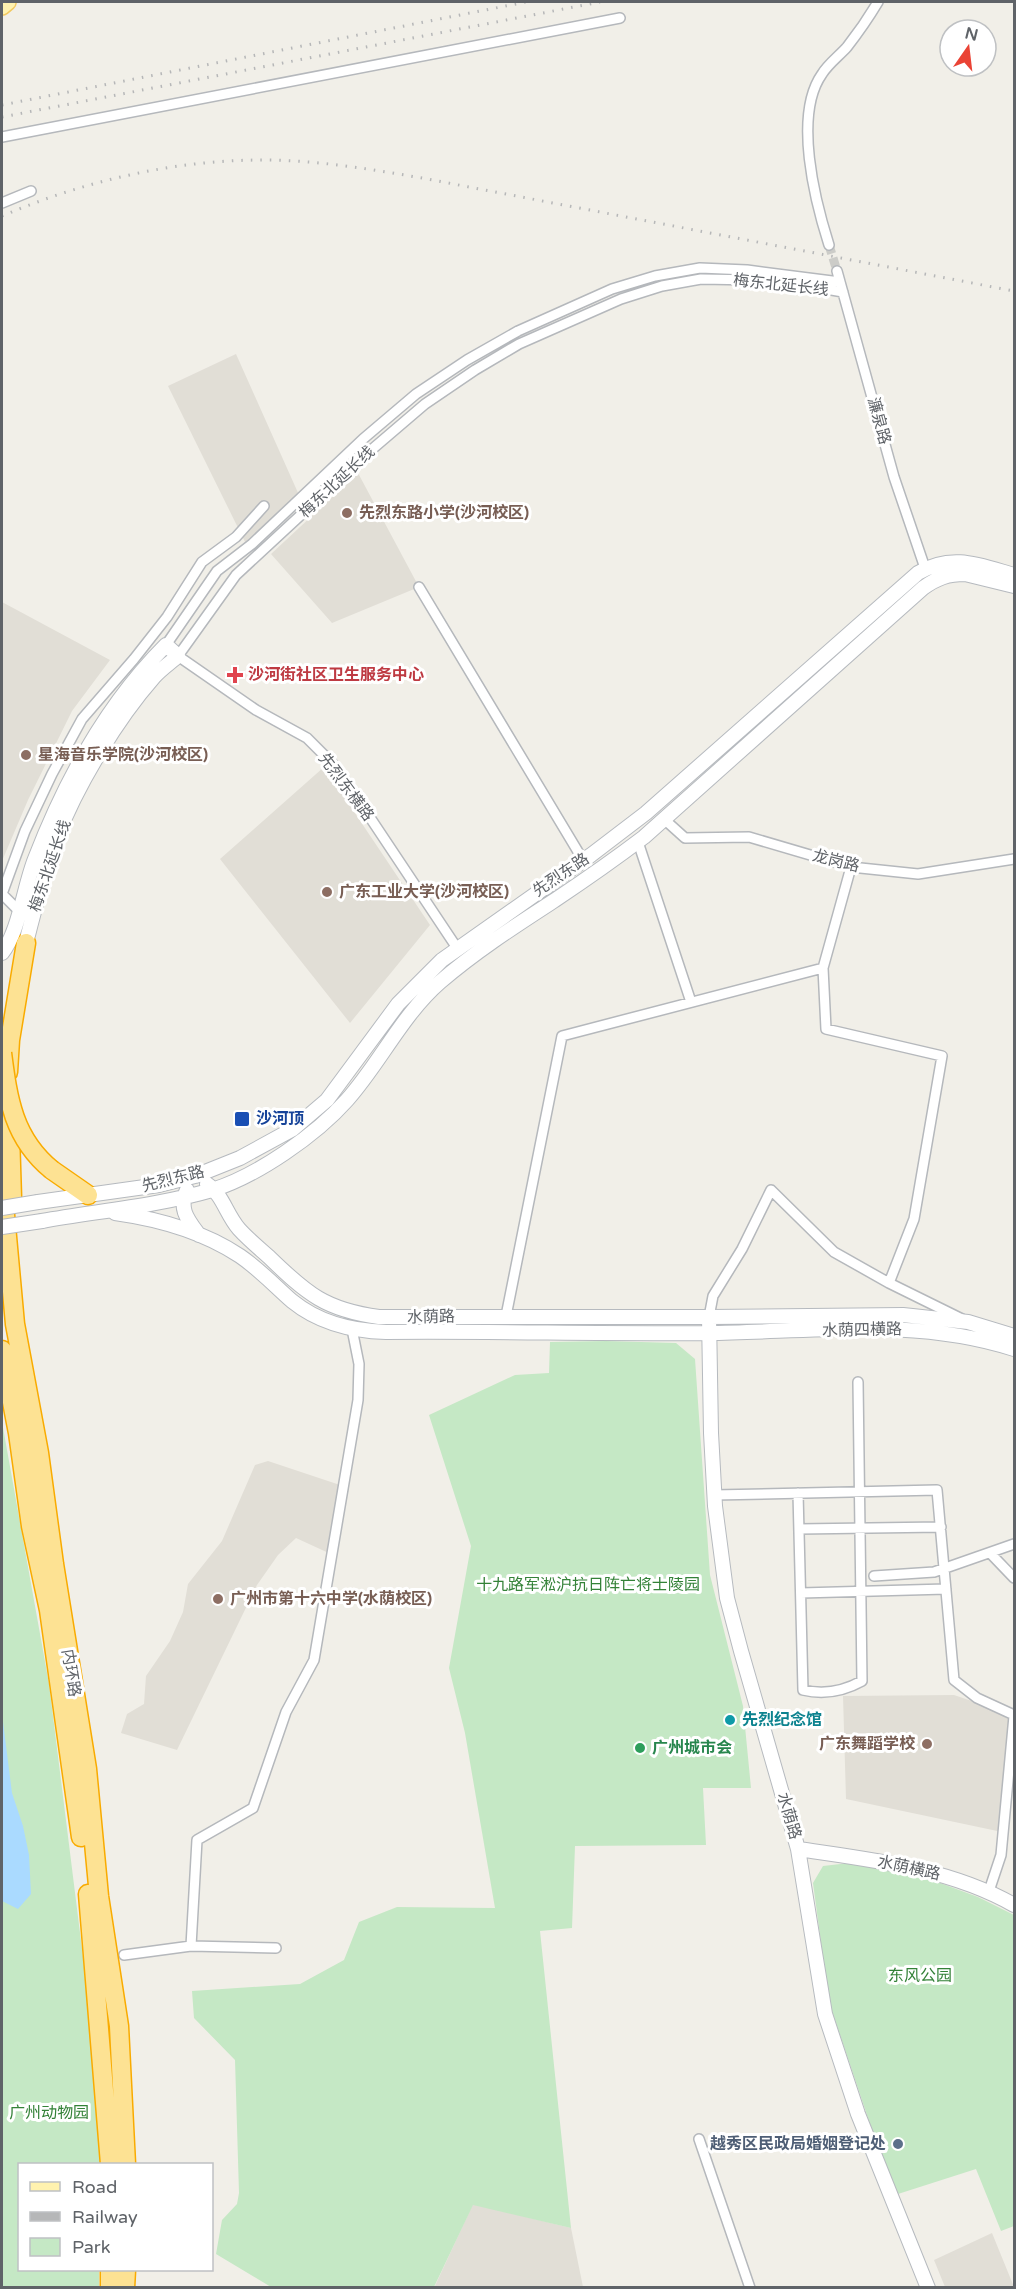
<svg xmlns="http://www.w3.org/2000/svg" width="1016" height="2289" font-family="'Varela Round','Noto Sans SC',sans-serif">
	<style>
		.education { fill: #e1ded6 }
		.green { fill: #c5e8c5 }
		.water { fill: #aadaff }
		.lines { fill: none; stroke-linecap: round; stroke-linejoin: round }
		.street-tunnel { stroke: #ccccc8; stroke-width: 9; stroke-dasharray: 9 4.5; stroke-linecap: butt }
		.street-casing { stroke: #b5b8bc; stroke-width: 12 }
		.secondary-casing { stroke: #b6babf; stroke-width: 16 }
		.primary-casing { stroke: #f2c960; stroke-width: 18 }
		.highway-casing { stroke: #f9ab00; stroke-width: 21 }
		.street { stroke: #fff; stroke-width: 9 }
		.secondary { stroke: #fff; stroke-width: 14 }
		.primary { stroke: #fff2af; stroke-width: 15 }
		.highway { stroke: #fde293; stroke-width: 18 }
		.rail { stroke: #b6b7b8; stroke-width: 3; stroke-dasharray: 1.5 8; stroke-linecap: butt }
		.secondary-bridge-casing { stroke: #b6babf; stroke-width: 16; stroke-linecap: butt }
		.highway-bridge-casing { stroke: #f9ab00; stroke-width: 21; stroke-linecap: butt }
		.secondary-bridge { stroke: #fff; stroke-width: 14 }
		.highway-bridge { stroke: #fde293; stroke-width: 18 }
		.education-dot { fill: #8d6e63; stroke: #fff; stroke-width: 2 }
		.health-dot { fill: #e0444e; stroke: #fff; stroke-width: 2 }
		.transit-dot { fill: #1a4fb4; stroke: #fff; stroke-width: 2 }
		.culture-dot { fill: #0f9aa8; stroke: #fff; stroke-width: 2 }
		.leisure-dot { fill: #2e9e5b; stroke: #fff; stroke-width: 2 }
		.service-dot { fill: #5c6f8a; stroke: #fff; stroke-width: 2 }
		.labels { text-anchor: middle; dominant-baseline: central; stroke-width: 6; stroke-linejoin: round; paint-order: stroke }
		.street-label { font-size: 16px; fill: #5f6368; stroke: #fff }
		.education-label { font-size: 16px; font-weight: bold; fill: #785e54; stroke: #fff; text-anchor: start }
		.health-label { font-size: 16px; font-weight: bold; fill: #be3a42; stroke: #fff; text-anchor: start }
		.transit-label { font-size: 16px; font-weight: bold; fill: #164399; stroke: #fff; text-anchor: start }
		.park-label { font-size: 16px; fill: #348238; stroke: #fff }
		.culture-label { font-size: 16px; font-weight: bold; fill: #0d838f; stroke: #fff; text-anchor: start }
		.leisure-label { font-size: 16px; font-weight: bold; fill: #27864d; stroke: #fff; text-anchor: start }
		.service-label { font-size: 16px; font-weight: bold; fill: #4e5e75; stroke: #fff; text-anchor: end }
	</style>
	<rect width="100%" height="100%" fill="#f1efe8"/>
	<path class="education" d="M236,354L299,495L246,544L168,386Z
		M358,473L419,587L332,623L271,554Z
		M2,602L110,660L72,711L28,800L2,861Z
		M324,767L430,925L350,1023L220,859Z
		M268,1461L349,1488L333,1555L296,1538L278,1555L257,1585L177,1750L121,1733L127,1714L144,1704L146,1676L170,1641L183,1612L188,1584L222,1541L255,1465Z
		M954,1695L1010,1714L1002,1832L846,1799L843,1696Z
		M473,2204L571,2228L583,2287L434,2288Z
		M992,2233L1014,2287H945L934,2260Z"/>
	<path class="green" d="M606,1341L676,1343L695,1359L710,1575L743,1706L751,1788H703L706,1845L575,1846L572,1928L540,1931L571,2228L473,2205L434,2287H271L216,2254L222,2220L237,2204L239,2193L235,2060L194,2018L192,1991L300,1984L344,1960L359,1922L397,1907L495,1908L465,1733L449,1668L471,1546L429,1415L515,1375L549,1373L550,1342Z
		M2,1422L49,1684L90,2013L101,2155L100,2164H20V2270H99V2287H2Z
		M858,1862L913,1873L978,1897L1014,1915V2226L1001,2231L976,2169L898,2194L870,2124L829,2002L813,1883L823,1866Z"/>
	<path class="water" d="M2,1714L12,1793L23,1826L29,1855L31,1894L18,1909L2,1901Z"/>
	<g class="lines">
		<path class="street-tunnel" d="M829,245L837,271"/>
		<defs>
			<path id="street" d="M2,137L620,18
				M2,203L31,191
				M829,245C815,201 793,115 822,74C828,64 839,56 847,47C858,33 869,17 878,2
				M837,271L894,477L925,568
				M419,587L583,860
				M166,645L217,571L252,544L363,439L416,394L467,360L518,331L612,289L655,276L700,268L747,270L840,282
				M665,820L685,838L749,837L851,867L918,874L1014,859
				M638,842L691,1002
				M2,894L25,831L52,774L82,719L134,659L167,617L202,562L236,537L264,506
				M2,894L19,911
				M457,948L337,768L307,738L256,710L178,656L236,575L370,451L425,404L475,370L519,344L621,299L662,286L701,279L755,280L803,285L843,292
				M823,968L826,1029L942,1056L914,1219L889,1283
				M506,1316L562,1036L823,968L851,867
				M709,1317L713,1296L742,1249L771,1190L834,1252L889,1283L962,1319
				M798,1493L803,1690C824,1695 844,1691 862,1681L858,1382
				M714,1495L937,1490L954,1680L977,1698L1014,1715
				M799,1529L941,1527
				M991,1554L1014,1578
				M874,1576L934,1572L1014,1544
				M801,1593L946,1589
				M989,1891L1001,1855L1014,1716
				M191,1946L197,1840L253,1808L286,1712L314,1660L358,1400L359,1364L352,1329
				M124,1955L191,1946L276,1948
				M699,2139L750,2288"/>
			<path id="secondary" d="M2,953C19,932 24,886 35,859C65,781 107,704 166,645L178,656C170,663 161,669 154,677C117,719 77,785 57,837C44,872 35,907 26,943
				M207,1184C223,1195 226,1214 239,1229C248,1239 259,1248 269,1257C307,1294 326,1310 379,1317H709L903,1315L968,1322L1014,1336
				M187,1190C178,1209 188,1220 199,1235
				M38,1202L159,1185L195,1176L240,1158L293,1129L327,1100L398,1004L442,960L591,855L646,813L918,573C952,553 979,565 1014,575
				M115,1213C158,1219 204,1232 240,1256C259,1269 275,1286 292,1301C319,1323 353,1331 386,1332C494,1331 601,1334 708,1333C810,1332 916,1317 1014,1349
				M42,1221C98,1211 157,1206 212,1190C257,1176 316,1135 347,1100C380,1063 402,1015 440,982C476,951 515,926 555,900C585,880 615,859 644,837L923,588C937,578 948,574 965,574L1014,586
				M709,1317L711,1433L715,1506L727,1598L741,1651L798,1849L825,2014L858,2114L928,2288
				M798,1849C872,1860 949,1868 1014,1905"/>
			<path id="primary" d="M2,7L8,2"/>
			<path id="highway" d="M8,1072L10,1040L26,943
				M9,1102L12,1198
				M52,1170L88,1195
				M2,1182L15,1324L39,1453L54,1564L87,1769L99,1896L119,2026L126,2164
				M2,1350L18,1433L31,1526L49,1610L81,1837
				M88,1894L110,2164
				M110,2288V2270
				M125,2288L126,2270"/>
		</defs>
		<use href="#street" class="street-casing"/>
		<use href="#secondary" class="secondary-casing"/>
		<use href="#primary" class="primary-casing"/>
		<use href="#highway" class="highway-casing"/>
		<use href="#street" class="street"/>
		<use href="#secondary" class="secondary"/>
		<use href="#primary" class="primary"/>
		<use href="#highway" class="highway"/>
		<path class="rail" d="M2,105L526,2
			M2,117L600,2
			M2,216C84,181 174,160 263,160C316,160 370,169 422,178L1014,291"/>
		<defs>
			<path id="secondary-bridge" d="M2,1208L38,1202
				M2,1227L42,1221"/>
			<path id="highway-bridge" d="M2,1053C8,1099 13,1138 52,1170"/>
		</defs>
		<use href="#secondary-bridge" class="secondary-bridge-casing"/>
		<use href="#highway-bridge" class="highway-bridge-casing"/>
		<use href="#secondary-bridge" class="secondary-bridge"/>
		<use href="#highway-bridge" class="highway-bridge"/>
	</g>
	<g class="education-dot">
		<circle cx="347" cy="513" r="6"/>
		<circle cx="26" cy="755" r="6"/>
		<circle cx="327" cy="892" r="6"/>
		<circle cx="218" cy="1599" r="6"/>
		<circle cx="927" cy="1744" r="6"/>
	</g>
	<path class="health-dot" d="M232 666h6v6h6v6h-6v6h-6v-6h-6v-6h6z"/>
	<rect class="transit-dot" x="234" y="1111" width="16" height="16" rx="3"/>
	<circle class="culture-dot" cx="730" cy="1720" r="6"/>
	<circle class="leisure-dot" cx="640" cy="1748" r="6"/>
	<circle class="service-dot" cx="898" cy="2144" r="6"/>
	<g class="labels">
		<g class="street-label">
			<text transform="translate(781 285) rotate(6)">梅东北延长线</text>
			<text transform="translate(879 421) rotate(75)">濂泉路</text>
			<text transform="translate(337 482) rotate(-43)">梅东北延长线</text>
			<text transform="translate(346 787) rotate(53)">先烈东横路</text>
			<text transform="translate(836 861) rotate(14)">龙岗路</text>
			<text transform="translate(50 866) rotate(-71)">梅东北延长线</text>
			<text transform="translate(561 875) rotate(-34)">先烈东路</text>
			<text transform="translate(173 1179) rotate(-14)">先烈东路</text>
			<text transform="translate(431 1317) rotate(-1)">水荫路</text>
			<text transform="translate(862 1330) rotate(-1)">水荫四横路</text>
			<text transform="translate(71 1673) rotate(81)">内环路</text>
			<text transform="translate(789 1816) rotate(74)">水荫路</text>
			<text transform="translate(909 1868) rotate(12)">水荫横路</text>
		</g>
		<g class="education-label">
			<text x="359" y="513">先烈东路小学(沙河校区)</text>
			<text x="38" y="755">星海音乐学院(沙河校区)</text>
			<text x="339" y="892">广东工业大学(沙河校区)</text>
			<text x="230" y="1599">广州市第十六中学(水荫校区)</text>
			<text x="915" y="1744" text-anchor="end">广东舞蹈学校</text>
		</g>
		<g class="health-label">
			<text x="248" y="675">沙河街社区卫生服务中心</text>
		</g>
		<g class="transit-label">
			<text x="256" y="1119">沙河顶</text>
		</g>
		<g class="park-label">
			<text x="588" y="1585">十九路军淞沪抗日阵亡将士陵园</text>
			<text x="920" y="1976">东风公园</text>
			<text x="49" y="2113">广州动物园</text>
		</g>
		<g class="culture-label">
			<text x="742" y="1720">先烈纪念馆</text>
		</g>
		<g class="leisure-label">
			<text x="652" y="1748">广州城市会</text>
		</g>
		<g class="service-label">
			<text x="886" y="2144">越秀区民政局婚姻登记处</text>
		</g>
	</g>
	<rect width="1016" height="2289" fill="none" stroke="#5f6368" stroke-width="6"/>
	<rect x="18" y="2163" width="195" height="108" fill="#ffffff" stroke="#bfc1c3" stroke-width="1.5"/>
	<rect x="30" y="2182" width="30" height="9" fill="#fff2af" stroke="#bfc1c3" stroke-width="1.5"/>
	<text x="72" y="2193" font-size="18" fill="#5f6368">Road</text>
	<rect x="30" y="2212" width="30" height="9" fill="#b6b7b8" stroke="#bfc1c3" stroke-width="1.5"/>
	<text x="72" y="2223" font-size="18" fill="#5f6368">Railway</text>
	<rect x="30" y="2238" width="30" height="18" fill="#c5e8c5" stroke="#bfc1c3" stroke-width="1.5"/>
	<text x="72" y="2253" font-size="18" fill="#5f6368">Park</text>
	<g transform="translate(968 48) rotate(14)"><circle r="28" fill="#ffffff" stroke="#bfc1c3" stroke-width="1.5"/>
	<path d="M0-4.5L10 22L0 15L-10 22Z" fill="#ea4335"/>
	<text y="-9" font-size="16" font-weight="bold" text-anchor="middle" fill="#5f6368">N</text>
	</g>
</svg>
